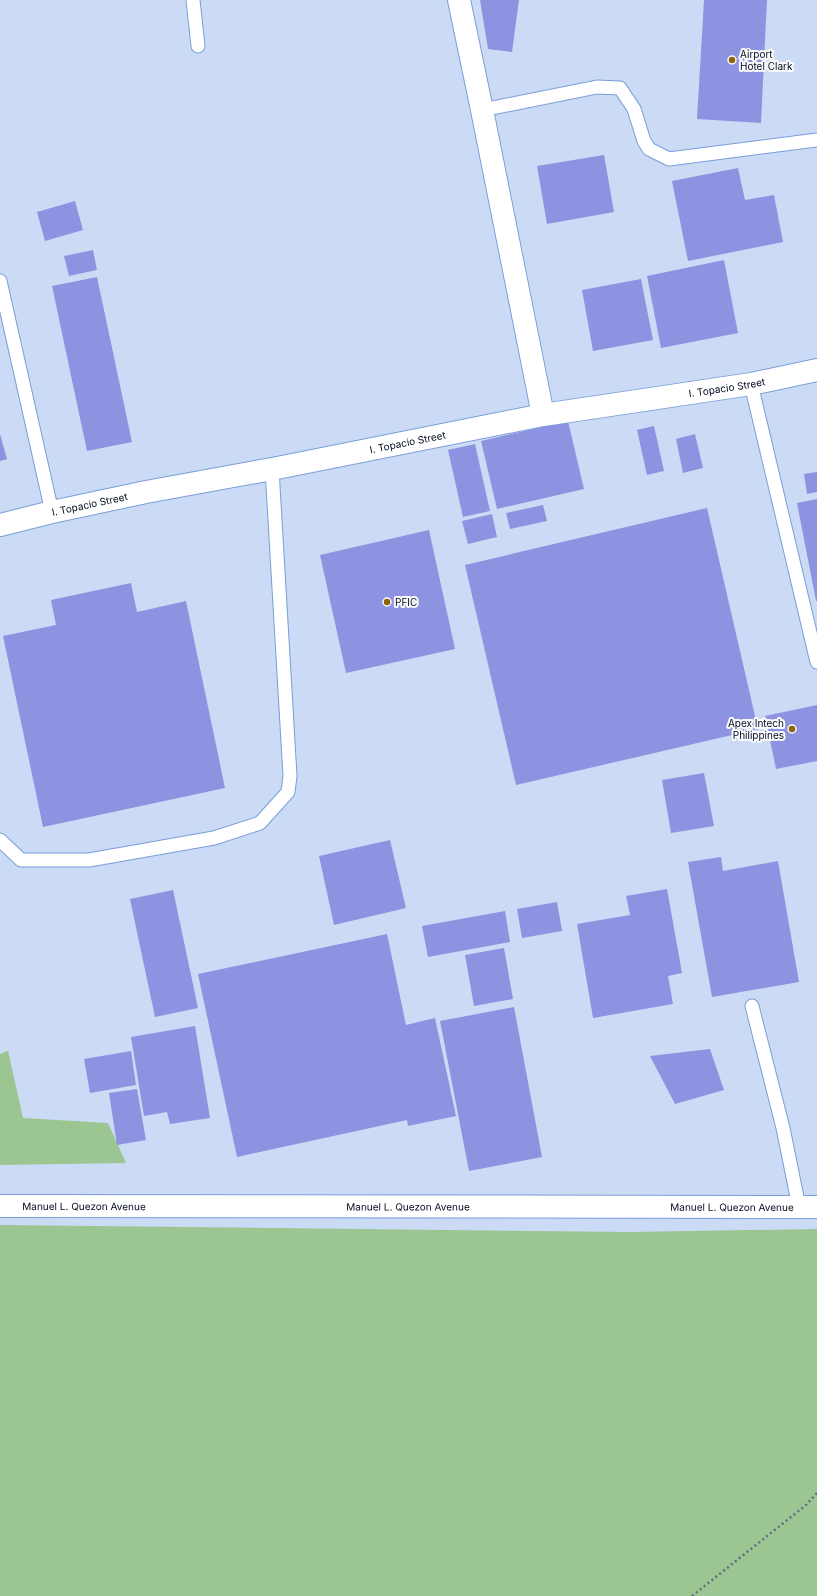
<svg xmlns="http://www.w3.org/2000/svg" width="817" height="1596" font-family="Inter,sans-serif">
	<style>
		.green { fill: #9bc591 }
		.building { fill: #8d93e0 }
		.lines { fill: none; stroke-linecap: round; stroke-linejoin: round }
		.lane-casing { stroke: #789eda; stroke-width: 15 }
		.street-casing { stroke: #789eda; stroke-width: 24 }
		.secondary-casing { stroke: #789eda; stroke-width: 24 }
		.path { stroke: #606c84; stroke-width: 2.5; stroke-dasharray: 2 3; stroke-linecap: butt }
		.lane { stroke: #fff; stroke-width: 13 }
		.street { stroke: #fff; stroke-width: 22 }
		.secondary { stroke: #fff; stroke-width: 22 }
		.poi-dot { fill: #8f650b; stroke: #fbfbfb; stroke-width: 1.5 }
		.labels { text-anchor: middle; dominant-baseline: central; stroke-width: 4; stroke-linejoin: round; paint-order: stroke }
		.poi-label { font-size: 10px; fill: #020b21; stroke: #fbfbfb; text-anchor: start }
		.street-label { font-size: 10px; fill: #020b21; stroke: #fbfbfb }
	</style>
	<rect width="100%" height="100%" fill="#cbdbf5"/>
	<path class="green" d="M8,1051L23,1118L108,1123L126,1163L0,1165V1054Z
		M0,1225L630,1232L817,1229V1596H0Z"/>
	<path class="building" d="M480,0H519L512,52L488,49Z
		M704,0H767L761,123L697,119Z
		M604,155L614,212L547,224L537,166Z
		M738,168L745,200L774,195L783,242L688,261L672,181Z
		M75,201L83,230L45,241L37,212Z
		M93,250L97,270L69,276L64,256Z
		M724,260L738,333L661,348L647,276Z
		M97,277L132,442L87,451L52,286Z
		M641,279L653,340L593,351L582,290Z
		M568,421L584,489L497,509L481,441Z
		M654,426L664,471L647,475L637,430Z
		M0,434L7,459L0,461Z
		M695,434L703,468L683,473L676,439Z
		M475,444L490,511L463,517L448,450Z
		M817,472V492L807,494L804,474Z
		M817,499V601H816L797,503Z
		M543,505L547,521L510,529L506,513Z
		M707,508L758,729L516,785L465,565Z
		M492,514L497,537L468,544L462,521Z
		M429,530L455,649L346,673L320,555Z
		M131,583L137,612L186,601L225,788L43,827L3,636L56,625L51,600Z
		M817,705V761L776,769L765,716Z
		M704,773L714,826L671,833L662,780Z
		M390,840L406,908L334,925L319,856Z
		M721,857L723,871L778,861L799,982L712,997L688,862Z
		M667,889L682,973L668,976L673,1004L593,1018L577,924L630,915L626,896Z
		M173,890L198,1008L155,1017L130,899Z
		M557,902L562,931L522,938L517,909Z
		M505,911L510,942L428,957L422,926Z
		M387,934L406,1025L435,1018L456,1116L408,1126L407,1120L237,1157L198,974Z
		M504,948L513,999L474,1006L465,955Z
		M514,1007L542,1157L469,1171L440,1021Z
		M195,1026L210,1118L170,1124L167,1112L144,1116L131,1037Z
		M710,1049L724,1090L675,1104L650,1056Z
		M131,1051L136,1085L90,1093L84,1059Z
		M137,1089L146,1140L117,1145L109,1093Z"/>
	<g class="lines">
		<defs>
			<path id="lane" d="M193,0L198,46
				M482,110L597,87L620,88L634,109L644,141L649,149L669,159L817,140
				M0,281L52,512
				M751,384L817,662
				M0,840L21,860H89L214,838L260,823L288,792L290,776L272,469
				M752,1006L783,1128L799,1207"/>
			<g id="street">
				<path d="M459,0L482,110L543,415"/>
				<path id="s1" d="M0,525L52,512L146,492L272,469L543,415L751,384L817,370"/>
			</g>
			<g id="secondary">
				<path id="s2" d="M0,1206L817,1207"/>
			</g>
		</defs>
		<use href="#lane" class="lane-casing"/>
		<use href="#street" class="street-casing"/>
		<use href="#secondary" class="secondary-casing"/>
		<path class="path" d="M692,1596L806,1505L817,1493"/>
		<use href="#lane" class="lane"/>
		<use href="#street" class="street"/>
		<use href="#secondary" class="secondary"/>
	</g>
	<g class="poi-dot">
		<circle cx="732" cy="60" r="4"/>
		<circle cx="387" cy="602" r="4"/>
		<circle cx="792" cy="729" r="4"/>
	</g>
	<g class="labels">
		<g class="poi-label">
			<text x="740" y="54">Airport<tspan x="740" dy="12">Hotel Clark</tspan></text>
			<text x="395" y="602">PFIC</text>
			<text x="784" y="723" text-anchor="end">Apex Intech<tspan x="784" dy="12">Philippines</tspan></text>
		</g>
		<g class="street-label">
			<text stroke="none"><textPath href="#s1" startOffset="740">I. Topacio Street</textPath></text>
			<text stroke="none"><textPath href="#s1" startOffset="416">I. Topacio Street</textPath></text>
			<text stroke="none"><textPath href="#s1" startOffset="92">I. Topacio Street</textPath></text>
			<text stroke="none"><textPath href="#s2" startOffset="84">Manuel L. Quezon Avenue</textPath></text>
			<text stroke="none"><textPath href="#s2" startOffset="408">Manuel L. Quezon Avenue</textPath></text>
			<text stroke="none"><textPath href="#s2" startOffset="732">Manuel L. Quezon Avenue</textPath></text>
		</g>
	</g>
</svg>
